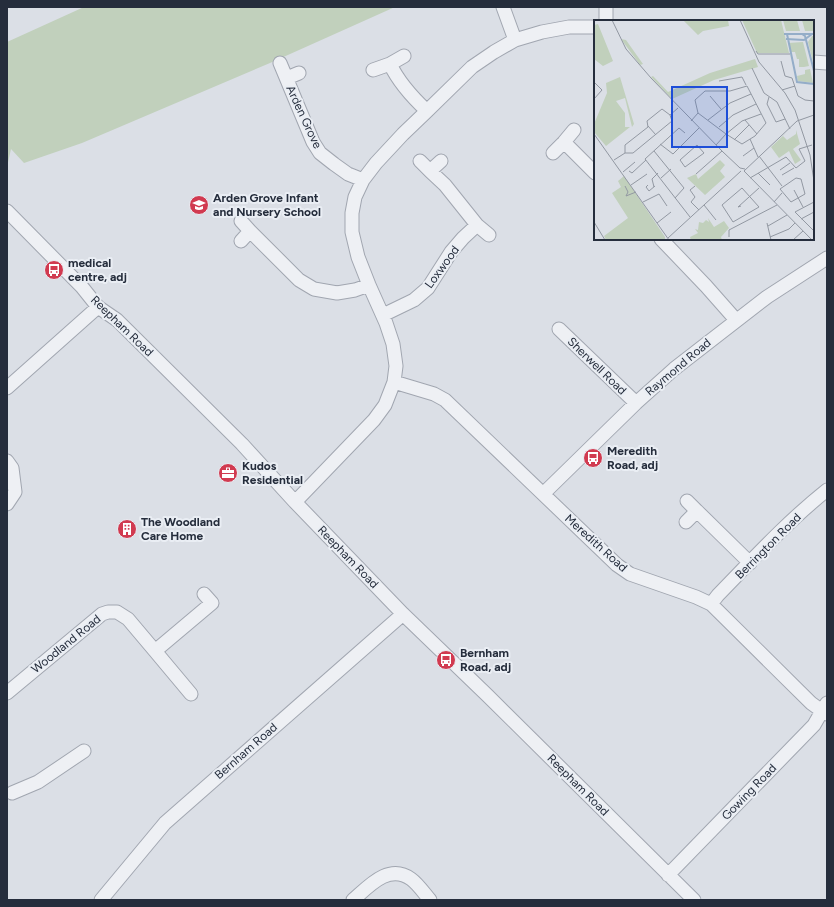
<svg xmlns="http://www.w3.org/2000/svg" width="834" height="907" font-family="Figtree,sans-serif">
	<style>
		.green { fill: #c1d0bc }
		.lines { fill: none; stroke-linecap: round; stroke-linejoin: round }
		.minor-casing { stroke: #a1a6b0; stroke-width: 15 }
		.minor { stroke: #eef0f4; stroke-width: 13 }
		.labels { text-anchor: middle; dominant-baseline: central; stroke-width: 4; stroke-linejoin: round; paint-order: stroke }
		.street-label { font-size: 12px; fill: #252d3c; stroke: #eaeef4 }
		.poi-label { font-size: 12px; font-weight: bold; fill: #252d3c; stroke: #eaeef4; text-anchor: start }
		.inset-river { fill: none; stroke: #94adc8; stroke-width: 2 }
		.inset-road { fill: none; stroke: #9298a2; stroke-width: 1 }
		.view { fill: #1d4ed8; fill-opacity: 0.15; stroke: #1d4ed8; stroke-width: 2 }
		.inset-edge { fill: none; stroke: #252d3c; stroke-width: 2 }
	</style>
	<rect width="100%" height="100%" fill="#dbdfe6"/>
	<path class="green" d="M84,7H395L270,63L82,143L24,163L11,149L7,167V42Z"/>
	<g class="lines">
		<defs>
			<path id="minor" d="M503,7L515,40
				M606,21V7
				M404,56L390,64C399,83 412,97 427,111
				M813,62L827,63
				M280,63L313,142L320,153L334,164L348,174L363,180
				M373,70L390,64
				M287,78L299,73
				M574,130L564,142L595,173
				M553,153L564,142
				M420,161L430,171
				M441,161L430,171L445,185L477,225
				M7,211L82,287L98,307L117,320L242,444L295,502L403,614L488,696L694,900
				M241,221L250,231
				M661,239L706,286L736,320
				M241,241L250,231L299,280L314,289L337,293L355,290L369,285
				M383,315L414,300L428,288L451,252L463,238L477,225L489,235
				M559,329L636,403
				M394,382L434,394L445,400L617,565L630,574L696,597L711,604L811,703L822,711L827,703
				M7,388L98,307
				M7,461L12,468L15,492L7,504
				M543,494L636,403L674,369L767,297L827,258
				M687,501L697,511
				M295,502L374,420L385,405L394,382L396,366L393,344L386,323L369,285L358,257L352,232V213L355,197L363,180L376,163L403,134L427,111L472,67L494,52L515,40L542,32L569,27H595
				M686,522L697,511L750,563
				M711,604L718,595C753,559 788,521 827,490
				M155,651L212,603L204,594
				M7,693L102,614L108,612H117L128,619L155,651L191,694
				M12,793L38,782L84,751
				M668,875L814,725L822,711L827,714
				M101,900L165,823L403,614
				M353,900C369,886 389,863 411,879C418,884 424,893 430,900"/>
		</defs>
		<use href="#minor" class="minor-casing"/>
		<use href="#minor" class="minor"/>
	</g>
	<defs>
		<symbol id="school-disc" viewBox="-11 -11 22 22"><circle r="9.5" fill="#d13a50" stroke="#eaeef4"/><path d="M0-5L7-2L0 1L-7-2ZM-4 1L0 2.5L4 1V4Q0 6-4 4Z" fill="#fff"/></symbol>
		<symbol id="bus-disc" viewBox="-11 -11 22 22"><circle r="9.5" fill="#d13a50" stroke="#eaeef4"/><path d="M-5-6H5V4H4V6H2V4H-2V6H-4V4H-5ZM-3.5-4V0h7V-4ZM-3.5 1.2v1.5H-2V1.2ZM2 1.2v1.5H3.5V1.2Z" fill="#fff"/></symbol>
		<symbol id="office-disc" viewBox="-11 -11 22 22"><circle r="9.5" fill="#d13a50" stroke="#eaeef4"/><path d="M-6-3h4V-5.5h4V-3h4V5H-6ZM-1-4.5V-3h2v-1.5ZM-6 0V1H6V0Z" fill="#fff"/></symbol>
		<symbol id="building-disc" viewBox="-11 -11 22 22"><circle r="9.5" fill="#d13a50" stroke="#eaeef4"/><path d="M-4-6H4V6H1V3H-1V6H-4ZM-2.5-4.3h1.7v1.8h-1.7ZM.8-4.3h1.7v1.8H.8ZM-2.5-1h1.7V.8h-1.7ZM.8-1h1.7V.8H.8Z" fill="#fff"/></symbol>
	</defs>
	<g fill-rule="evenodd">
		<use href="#school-disc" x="188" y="194" width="22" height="22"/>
		<use href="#bus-disc" x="43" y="259" width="22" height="22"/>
		<use href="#bus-disc" x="582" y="447" width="22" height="22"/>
		<use href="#office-disc" x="217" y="462" width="22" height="22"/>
		<use href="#building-disc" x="116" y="518" width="22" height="22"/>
		<use href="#bus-disc" x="435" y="649" width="22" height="22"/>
	</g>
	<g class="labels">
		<g class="street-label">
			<text transform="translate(304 117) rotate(65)">Arden Grove</text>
			<text transform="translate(442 267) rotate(-54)">Loxwood</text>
			<text transform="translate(122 326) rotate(44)">Reepham Road</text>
			<text transform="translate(597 366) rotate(44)">Sherwell Road</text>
			<text transform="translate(678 367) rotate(-40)">Raymond Road</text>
			<text transform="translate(596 543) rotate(42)">Meredith Road</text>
			<text transform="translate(768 546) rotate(-45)">Berrington Road</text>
			<text transform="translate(348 557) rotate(46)">Reepham Road</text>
			<text transform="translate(66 644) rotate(-39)">Woodland Road</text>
			<text transform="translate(246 751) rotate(-41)">Bernham Road</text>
			<text transform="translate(578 785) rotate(45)">Reepham Road</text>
			<text transform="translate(749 792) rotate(-46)">Gowing Road</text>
		</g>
		<g class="poi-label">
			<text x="213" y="198">Arden Grove Infant<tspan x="213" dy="14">and Nursery School</tspan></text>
			<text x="68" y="263">medical<tspan x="68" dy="14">centre, adj</tspan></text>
			<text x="607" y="451">Meredith<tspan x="607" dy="14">Road, adj</tspan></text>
			<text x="242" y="466">Kudos<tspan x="242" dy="14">Residential</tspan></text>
			<text x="141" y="522">The Woodland<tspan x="141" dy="14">Care Home</tspan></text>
			<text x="460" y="653">Bernham<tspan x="460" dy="14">Road, adj</tspan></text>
		</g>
	</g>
	<g transform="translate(594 20)">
		<rect width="220" height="220" fill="#dbdfe6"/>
		<path d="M89,0H134L135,6L109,11L104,15ZM148,0H187L195,33H163ZM189,0H203L206,11H192ZM208,0H220V11H211ZM4,4L19,41L9,46L0,39V5ZM218,16H220V46L214,22ZM27,19L32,20L49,44L46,45ZM209,22L215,46L210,47H205V39H203L201,32H197L194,23ZM161,39L164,47L120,60L78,79L57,57L59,56L74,72L116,53ZM216,49L219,63L204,61L203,56L211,54V50ZM26,57L40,104L38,107L31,78L22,81L31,93V107H36L12,126L0,112V104L13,73L12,63ZM202,110L206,124L199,129L207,140L201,144L195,131L185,138L177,127L192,113L189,116L193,120L202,114ZM126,140L131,145L126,151L131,157L111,175L93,158L102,154L104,159ZM30,156L71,217V220H12L10,216L34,198L18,173L27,167L24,161ZM114,198L120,207L130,201L135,208L127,217L128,220H97L96,217L104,213L101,209L104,210L105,202L109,203L112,200L115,202Z" fill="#c1d0bc"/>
		<path class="inset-river" d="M190,14H220M193,14L203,62L220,64M208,14L211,16L220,51M192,19L210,20L218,14"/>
		<path class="inset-road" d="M18,0L32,29L57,58L129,132L146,148L151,149M146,0L165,42L191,73L201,90L216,135L220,161M162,31L164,34H196M187,41L191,56L198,58L204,76L211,80L220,81M158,48L170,73L183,82L196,109M125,61L148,57L152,65M0,62L8,70L0,79M188,70L201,66M116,76L127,89M175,77L173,84L182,102L191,99M104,93L132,114L148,101L167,94M114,100L136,83L157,74M151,100L163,114M97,101L104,93L101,80L111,71H136L153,66L172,103L161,116L148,124L132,114L122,125M54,106L62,115M125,107L139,95L162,84M91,113L85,108L51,139L96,197M0,114L75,220M156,119L164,137M140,120L155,105M66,124L79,134L105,108M103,125L110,133L91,147L86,140ZM60,131L90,168L81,178M31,133V125L54,107L53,101L68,89L76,95M149,136L160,128M165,136L188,166M20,140L31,133H39L78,101L76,95L84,88M186,150L196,143M35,151L38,153L52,140M29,152L41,142M164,153L176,165M102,154L128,131M188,155L200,148M67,158L77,149M156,158L192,137L202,148L211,141L205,129L218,125M202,158L207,159L211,174L197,182L186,169ZM37,165L53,154M54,165L52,167L55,171L61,166M31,166L34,172L32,176L42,172M101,166L96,170L101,177L97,182L105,190M60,167L58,159L64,153M148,168L165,187L139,202L128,185ZM200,170L209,187M49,182L65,174L73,186M180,182L188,173M220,182L201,192L220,211M110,185L122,200M147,186L144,187L165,168M207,199L220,192M0,202L11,220M63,203L77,192M173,203L177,220M174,206L193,195M135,217V210L183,185M176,217L195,209L201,203M74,218L147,151M199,220L209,211M218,220L150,151L203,101L220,95"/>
		<path class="view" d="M78,67H133V127H78Z"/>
		<rect width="220" height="220" class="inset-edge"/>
	</g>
	<rect width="834" height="907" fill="none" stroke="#252d3c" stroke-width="16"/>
</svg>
